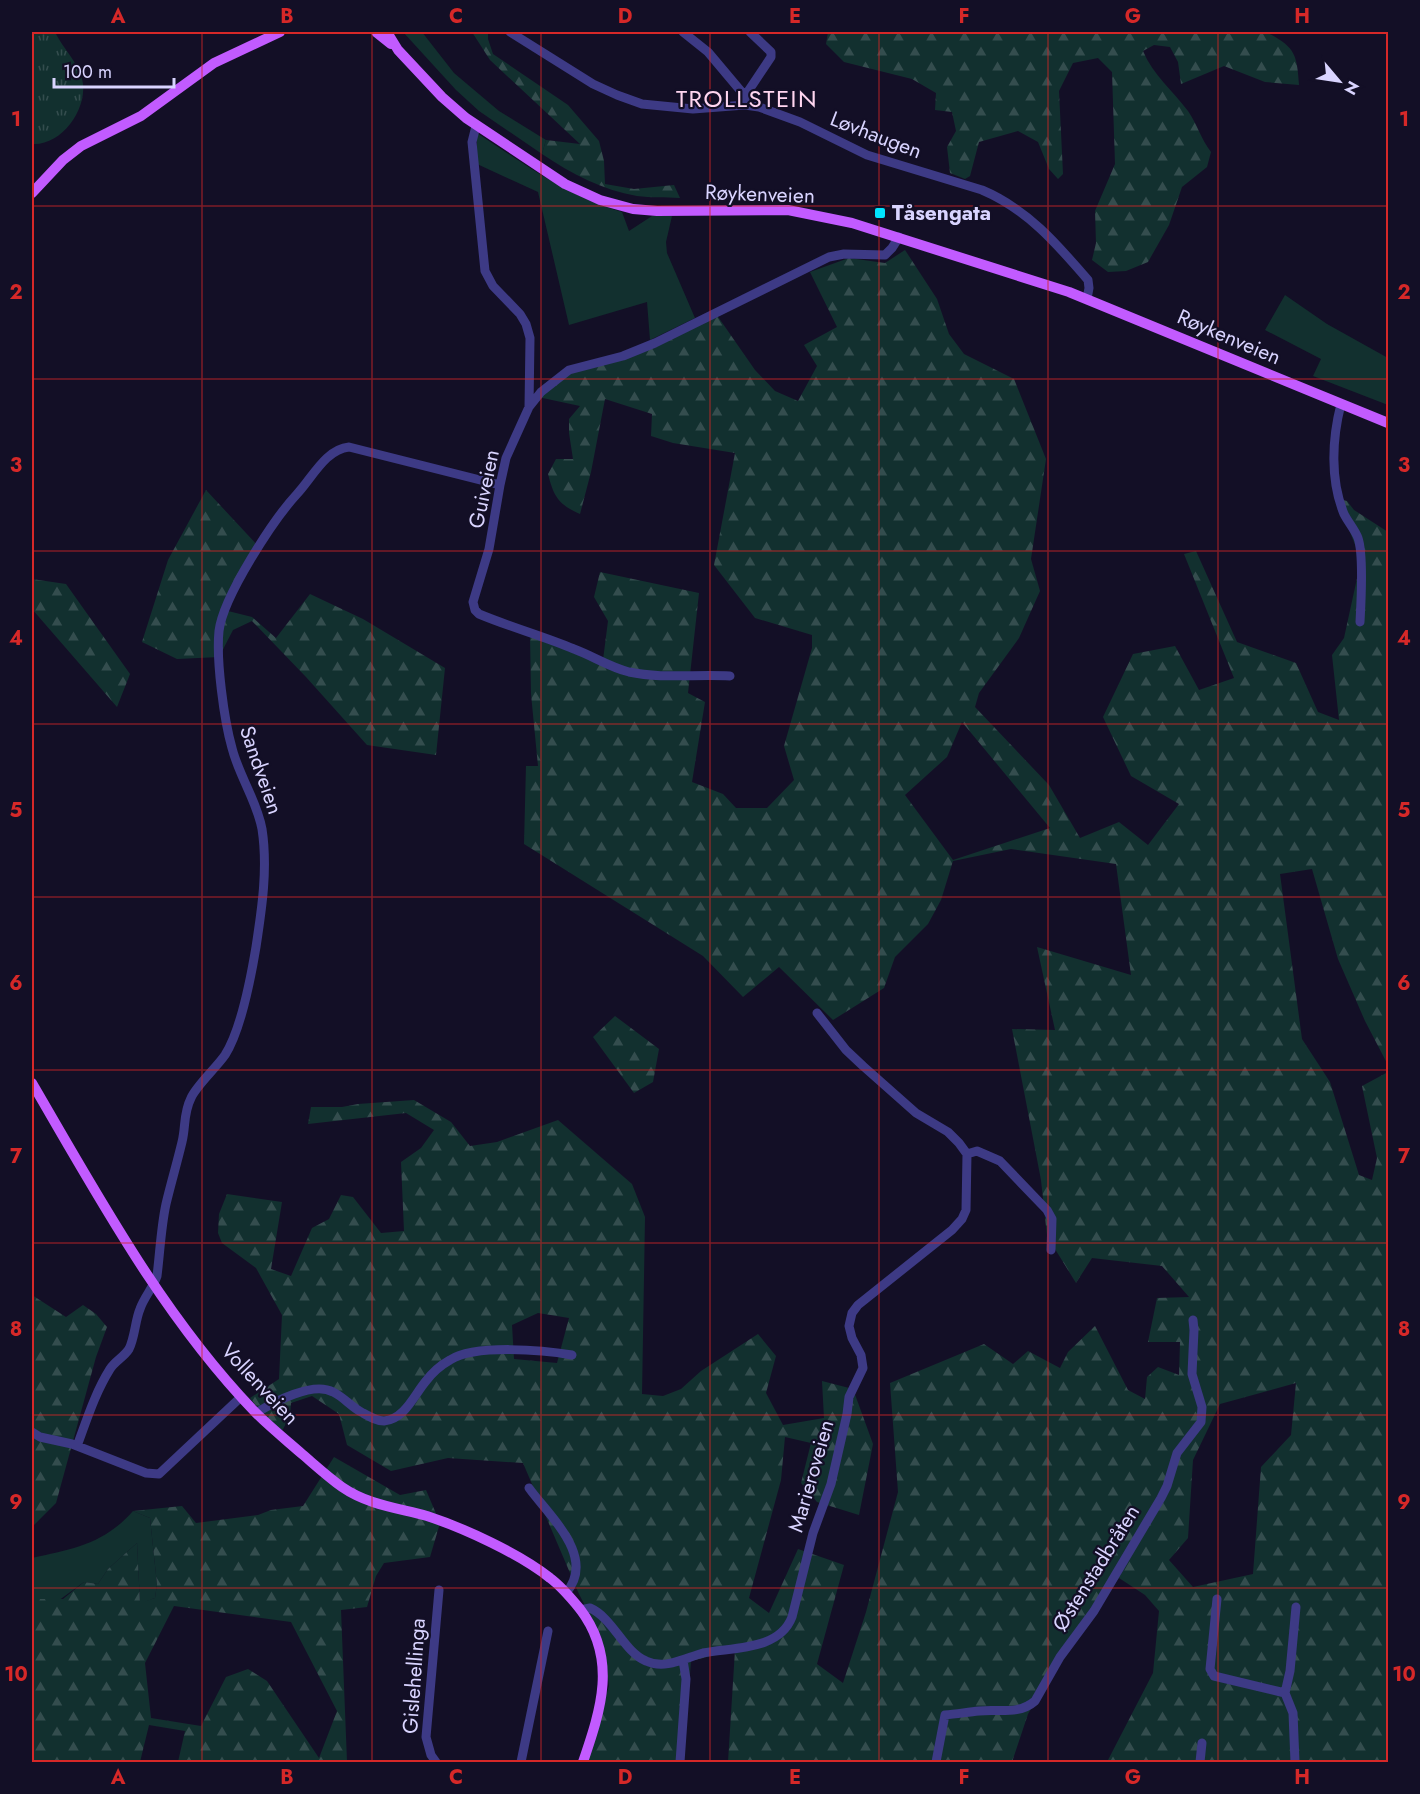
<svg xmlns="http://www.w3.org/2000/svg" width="1420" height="1794" font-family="Jost,sans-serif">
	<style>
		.green { fill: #12302f }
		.forest { fill: url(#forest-firs); fill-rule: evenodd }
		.park { fill: url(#park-tufts) }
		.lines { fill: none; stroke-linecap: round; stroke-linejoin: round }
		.minor { stroke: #3d3a85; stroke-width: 9 }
		.major { stroke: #c25bff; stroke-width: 10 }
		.grid { fill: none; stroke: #d62828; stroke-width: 1.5; stroke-opacity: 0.55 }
		.poi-dot { fill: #00e5ff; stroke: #130f26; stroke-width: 2 }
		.labels { text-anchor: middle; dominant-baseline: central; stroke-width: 4.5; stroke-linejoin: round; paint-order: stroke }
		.street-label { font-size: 21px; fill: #d9d4ff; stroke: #130f26 }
		.poi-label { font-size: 21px; font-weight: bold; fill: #d9d4ff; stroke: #130f26; text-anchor: start }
		.quarter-label { font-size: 24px; letter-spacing: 1.5px; fill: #ffd6f0; stroke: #130f26 }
		.neatline { fill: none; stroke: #d62828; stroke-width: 2 }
		.grid-label { font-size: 20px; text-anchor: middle; font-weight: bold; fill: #d62828 }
	</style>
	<defs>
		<pattern id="forest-firs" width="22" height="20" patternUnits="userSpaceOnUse" patternTransform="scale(1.5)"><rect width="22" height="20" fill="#12302f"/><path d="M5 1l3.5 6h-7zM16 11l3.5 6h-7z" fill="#344d4e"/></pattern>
		<pattern id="park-tufts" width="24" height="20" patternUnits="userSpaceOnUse" patternTransform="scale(1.5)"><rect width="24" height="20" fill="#12302f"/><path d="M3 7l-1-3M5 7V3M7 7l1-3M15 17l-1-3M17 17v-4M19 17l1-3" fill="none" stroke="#344d4e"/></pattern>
	</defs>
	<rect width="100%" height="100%" fill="#130f26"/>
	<path class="green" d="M403,32H422L454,73L499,111L546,140L542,154L479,111L456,90Z
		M477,133C523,163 568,197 622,212L629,231L652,216H672L666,242L667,253L695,318L650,340L647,302L569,325L538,192L477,164Z
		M1285,295L1327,324L1388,358V405L1313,376L1321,359L1265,330Z
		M133,1511L150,1518L157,1584L155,1598L140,1604L137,1543L108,1569L98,1584L84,1582L32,1620V1558C73,1549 104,1544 133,1511Z"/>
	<path class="forest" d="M472,32H488V39L493,54L568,105L599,141L604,161L605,184L634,189L674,185L680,198C666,197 651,198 637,196C602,190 572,174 542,154L546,140L580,144L490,60Z
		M828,32H1266C1295,47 1297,54 1299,85L1265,82L1224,66L1181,84L1178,62L1170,47L1154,45L1143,51C1153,75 1173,91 1188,111C1197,124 1201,139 1211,152L1207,167L1182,187L1169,225L1148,262L1126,271L1108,272L1092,260L1096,243L1095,211L1115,164L1112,72L1098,58L1073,63L1059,91L1063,174L1058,179L1049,169L1038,142L1018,131L979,142L970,176L965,179L950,173L947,147L956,131L952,112L935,110L936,93L912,79L844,62L826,44Z
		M905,250L937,299L949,334L964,354L1014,379L1046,459L1031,559L1040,591L1019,638L979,693L975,707L1049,785L1080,838L1119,822L1148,845L1179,804L1131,776L1103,717L1133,654L1175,646L1199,690L1234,678L1184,554L1196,551L1237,642L1296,663L1318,712L1339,720L1332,655L1344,638L1361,560L1348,527L1343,500L1347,501L1354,510L1388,532V1065L1365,1021L1338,959L1312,869L1280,874L1302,1039L1330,1082L1359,1175L1372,1180L1377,1158L1362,1086L1388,1072V1762H1107L1153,1673L1159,1611L1145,1595L1119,1578L1066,1649L1028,1714L1012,1762H728L735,1650L691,1661L683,1762H587L609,1686L606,1661L601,1637L579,1594L523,1463L448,1458L391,1471L347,1445L339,1414L312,1396L291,1403L290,1416L282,1431L266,1418L250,1398L279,1379L282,1315L256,1268L222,1243L218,1233L219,1214L227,1194L282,1202L271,1269L291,1276L312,1228L329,1219L341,1195L353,1197L381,1233L404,1231L401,1162L421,1148L434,1130L406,1113L308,1124L311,1107H342L358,1104L414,1100L451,1122L470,1146L497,1142L558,1120L632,1184L645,1217L642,1394L663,1396L681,1389L701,1371L758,1334L776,1356L766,1393L783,1425L824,1418L822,1381L853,1389L873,1444L859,1515L817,1502L801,1483L811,1443L785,1437L781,1480L749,1598L769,1613L798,1549L844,1565L817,1664L843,1683L866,1612L898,1492L890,1383L984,1344L1013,1364L1028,1351L1060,1368L1068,1352L1095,1326L1128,1390L1145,1399L1147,1377L1158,1367L1179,1375L1180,1342H1148L1157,1298L1189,1297L1162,1266L1092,1258L1076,1283L1047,1236L1041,1180L1012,1029L1055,1030L1037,947L1131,975L1116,864L1011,849L953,861L941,900L928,924L895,957L884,988L833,1020L779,967L743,997L703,956L524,844L526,766H538L531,694L530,635L603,660L608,621L594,597L600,572L699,593L688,693L705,702L692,782L723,794L736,808H767L794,780L784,746L812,648V635L755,618L714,565L735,453L673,443L651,436L652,414L605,399L591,472L580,514C558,504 554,497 548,474L556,459H573L569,433V419L580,406L538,397L571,369L629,352L714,311L755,370L775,391L798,401L817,366L804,345L837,327L810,272L849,258L885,263ZM962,722L1050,828L953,860L905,795L947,757ZM538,1313L569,1318L557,1363L514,1359L512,1325ZM1296,1383L1291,1435L1261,1467L1253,1574L1193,1587L1169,1560L1188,1538L1193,1460L1220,1404Z
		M206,490L259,547L224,610L252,617L276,638L310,594L363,619L445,668L436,755L367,745L306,677L252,621L233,630L219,657L177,659L142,642L168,560Z
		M32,579L66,584L130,674L117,707L32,609Z
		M615,1016L659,1049L653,1082L634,1093L593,1037Z
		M32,1295L66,1317L83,1305L96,1314L107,1327L96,1357L56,1503L32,1527Z
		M334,1457L400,1495L426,1490L440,1523L430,1557L384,1563L376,1576L367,1607L341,1610L347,1762H178L185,1731L149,1725L140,1762H32V1620L40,1599H63L84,1582L98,1584L108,1569L137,1543L140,1603L155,1598L157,1584L150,1518L133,1511L182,1506L196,1523L258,1515L271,1510L303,1506ZM174,1606L291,1622L337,1711L319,1758L267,1681L248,1669L226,1677L201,1726L151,1718L145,1663Z"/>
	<path class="park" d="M32,32H55C63,49 81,65 83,84C86,112 60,146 32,144Z"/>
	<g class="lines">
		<path class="minor" d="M510,32L593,84L617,95L642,104L693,109L745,105L759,107L800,122L867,155L982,190C1027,209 1057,244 1088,280L1089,288L1087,299
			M683,32L708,52L745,96
			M745,105V96L771,57V52L750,32
			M476,126L472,142L485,271L493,286L520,314L526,324L530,338L529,407L506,458L500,485L489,549L473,602L475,610L479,614C510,627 543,636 574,649C593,656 609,667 629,672C662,679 696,674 730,676
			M1341,404C1332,439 1330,480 1344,514C1348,522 1355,530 1358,538C1364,555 1361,603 1360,622
			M529,407L541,392L569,370L623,356L655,343L829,257L844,254L885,255L892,248L899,237
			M967,1154L977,1151L1000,1161L1047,1210L1052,1219L1051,1250
			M256,1413C274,1402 313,1381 333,1392C344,1397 352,1408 363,1413C370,1417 377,1421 384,1421C405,1419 414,1395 426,1381C432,1373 441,1365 450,1360C475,1344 544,1350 572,1355
			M32,1432L40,1437L72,1444L146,1473L159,1474L241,1397
			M77,1446C87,1419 95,1393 110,1369C115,1361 124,1357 129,1349C135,1337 135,1321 140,1309C144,1297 153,1288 157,1276C160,1252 161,1227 166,1204C171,1183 177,1163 182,1142C186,1126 183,1114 191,1098C196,1086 216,1068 225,1055C241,1030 251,977 256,947C262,908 268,868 262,829C257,801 239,776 232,748C224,720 216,660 219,631C223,597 273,520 297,494C312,478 326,449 349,447L500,485
			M529,1488C549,1516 597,1557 566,1593
			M1217,1599L1210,1669L1214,1676L1285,1693
			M580,1610L590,1608C613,1618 624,1652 646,1661C665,1670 685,1658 703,1653C732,1647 779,1651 792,1617L813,1533L831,1484L847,1414L849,1397L863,1368L861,1355L852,1338L849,1326L852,1313L858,1305L952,1230L962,1219L966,1210L967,1154L959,1143L948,1132L916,1113L863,1066L846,1050L817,1013
			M436,1762L431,1755L426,1737L439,1590
			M521,1762L548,1631
			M680,1762L686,1679L683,1660
			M936,1762L945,1715C957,1714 968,1712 979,1711C999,1709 1019,1715 1035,1701L1060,1657L1094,1611L1161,1498L1167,1486L1177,1453L1201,1422L1202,1407L1192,1374L1194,1330L1193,1320
			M1200,1762L1202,1743
			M1295,1762L1293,1713L1285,1693L1290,1671L1296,1607"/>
		<path class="major" d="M376,32L391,44
			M387,32L398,50L442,97L466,118L565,184L600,200L633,209L657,211L788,210L852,223L1069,292L1388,423
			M32,193L63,160L81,146L141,116L214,63L280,32
			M32,1083C98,1196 164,1318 256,1413C270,1427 286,1440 302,1454C315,1465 328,1477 342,1487C368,1505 398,1508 427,1516C464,1528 520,1554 550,1578C561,1586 571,1598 580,1609C618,1659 601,1709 583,1762"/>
	</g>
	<path class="grid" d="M202,32V1762M372,32V1762M541,32V1762M710,32V1762M879,32V1762M1048,32V1762M1218,32V1762M32,206H1388M32,379H1388M32,551H1388M32,724H1388M32,897H1388M32,1070H1388M32,1243H1388M32,1415H1388M32,1588H1388"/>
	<rect class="poi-dot" x="874" y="207" width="12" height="12" rx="3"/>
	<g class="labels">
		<g class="street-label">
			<text transform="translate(876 135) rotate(21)">Løvhaugen</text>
			<text transform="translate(760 194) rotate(2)">Røykenveien</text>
			<text transform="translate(1229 337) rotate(23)">Røykenveien</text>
			<text transform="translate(484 489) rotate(-78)">Guiveien</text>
			<text transform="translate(261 770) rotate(71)">Sandveien</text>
			<text transform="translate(260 1384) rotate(47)">Vollenveien</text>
			<text transform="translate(811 1476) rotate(-74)">Marieroveien</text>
			<text transform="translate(1096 1568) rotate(-58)">Østenstadbråten</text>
			<text transform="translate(414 1676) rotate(-86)">Gislehellinga</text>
		</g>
		<g class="poi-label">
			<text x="892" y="213">Tåsengata</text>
		</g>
		<g class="quarter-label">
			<text x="747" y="98">TROLLSTEIN</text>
		</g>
	</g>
	<rect width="1420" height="1794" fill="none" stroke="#130f26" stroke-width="66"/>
	<g transform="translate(1339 81) rotate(119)" stroke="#130f26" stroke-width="4.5" paint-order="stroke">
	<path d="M0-4.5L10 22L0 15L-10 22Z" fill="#d9d4ff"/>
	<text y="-9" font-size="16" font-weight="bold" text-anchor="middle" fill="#d9d4ff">N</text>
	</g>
	<path d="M54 78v9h120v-9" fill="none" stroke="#d9d4ff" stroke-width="3"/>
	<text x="63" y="78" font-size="18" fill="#d9d4ff" stroke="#130f26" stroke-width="4.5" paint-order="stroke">100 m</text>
	<rect x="33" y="33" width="1354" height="1728" class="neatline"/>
	<g class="grid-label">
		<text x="118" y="23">A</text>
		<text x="287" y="23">B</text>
		<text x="456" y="23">C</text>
		<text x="625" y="23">D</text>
		<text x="795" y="23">E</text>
		<text x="964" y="23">F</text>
		<text x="1133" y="23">G</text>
		<text x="1302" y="23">H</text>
		<text x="16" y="126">1</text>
		<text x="1404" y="126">1</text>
		<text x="16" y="299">2</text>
		<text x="1404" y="299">2</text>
		<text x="16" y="472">3</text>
		<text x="1404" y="472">3</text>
		<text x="16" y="645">4</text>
		<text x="1404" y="645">4</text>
		<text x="16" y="817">5</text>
		<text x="1404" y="817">5</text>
		<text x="16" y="990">6</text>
		<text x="1404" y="990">6</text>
		<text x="16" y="1163">7</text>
		<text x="1404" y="1163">7</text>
		<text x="16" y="1336">8</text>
		<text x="1404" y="1336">8</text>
		<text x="16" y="1509">9</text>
		<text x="1404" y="1509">9</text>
		<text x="16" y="1681">10</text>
		<text x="1404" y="1681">10</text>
		<text x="118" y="1784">A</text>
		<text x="287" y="1784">B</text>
		<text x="456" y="1784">C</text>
		<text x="625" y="1784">D</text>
		<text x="795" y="1784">E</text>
		<text x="964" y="1784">F</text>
		<text x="1133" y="1784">G</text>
		<text x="1302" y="1784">H</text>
	</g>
</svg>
